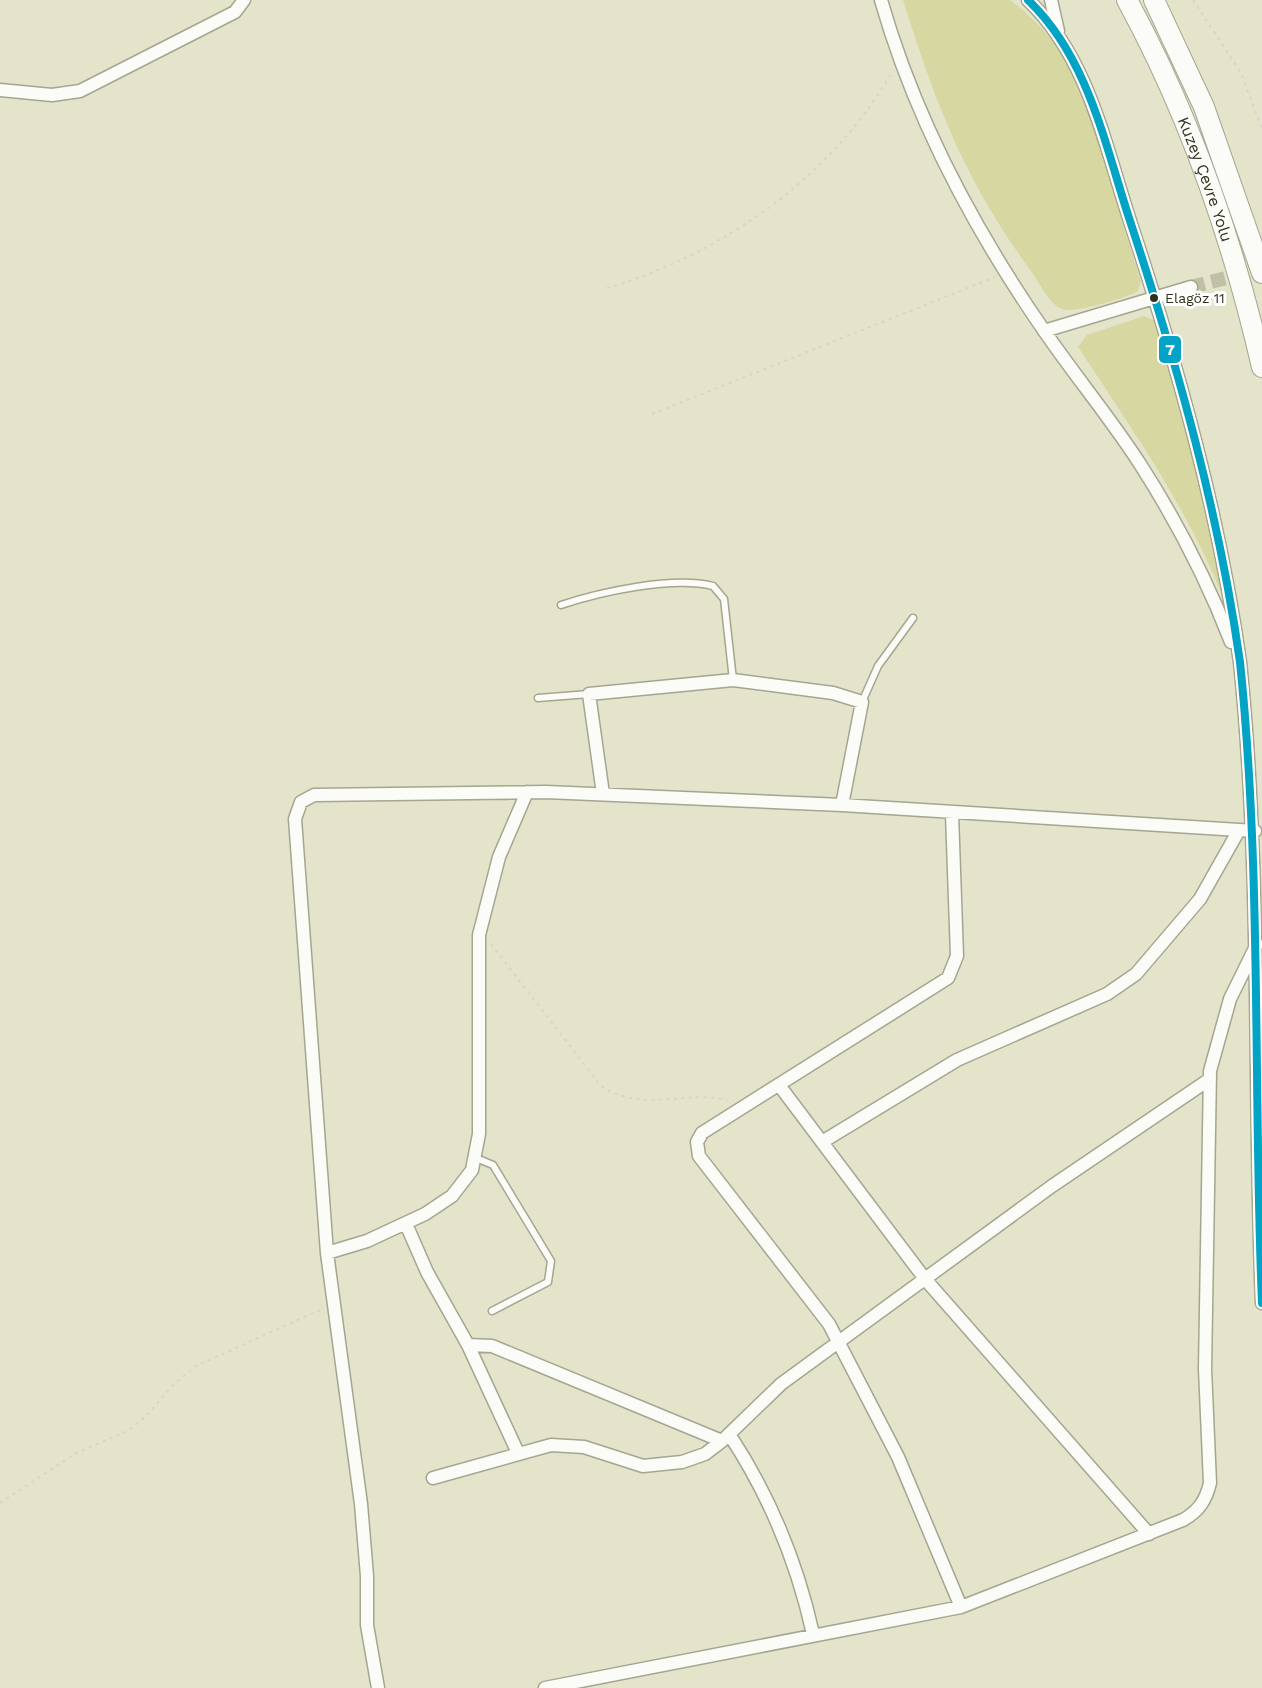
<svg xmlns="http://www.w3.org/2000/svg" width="1262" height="1688" font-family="'Work Sans',sans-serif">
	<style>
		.grass { fill: #d7d7a2 }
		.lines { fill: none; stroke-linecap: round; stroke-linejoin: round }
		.tertiary-tunnel { stroke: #c0c0a7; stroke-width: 14; stroke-dasharray: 14 7; stroke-linecap: butt }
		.service-casing { stroke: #a5a591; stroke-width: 9 }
		.minor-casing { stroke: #a5a591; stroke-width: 15 }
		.trunk-casing { stroke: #a5a591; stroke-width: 22 }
		.path { stroke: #d5d5cd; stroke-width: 2; stroke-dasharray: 3 4.5; stroke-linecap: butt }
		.service { stroke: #fbfbf7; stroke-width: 6 }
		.minor { stroke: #fbfbf7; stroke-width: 12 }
		.trunk { stroke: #fbfbf7; stroke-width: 20 }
		.bus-1-casing { stroke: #fff; stroke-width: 12 }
		.bus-1 { stroke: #02a3c5; stroke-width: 8 }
		.bus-dot { fill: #2f2f1d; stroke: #fff; stroke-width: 2 }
		.labels { text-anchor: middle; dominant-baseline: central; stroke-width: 6; stroke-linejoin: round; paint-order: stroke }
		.bus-label { font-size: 14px; fill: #2f2f1d; stroke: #fff; text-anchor: start }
		.street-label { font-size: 16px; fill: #2f2f1d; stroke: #fff }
		.line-badge { stroke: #fff; stroke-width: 2 }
		.badge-label { font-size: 16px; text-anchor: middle; font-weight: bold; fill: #fff }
	</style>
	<rect width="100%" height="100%" fill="#e4e4ca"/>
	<path class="grass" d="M903,0H1010C1071,45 1086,98 1106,167C1118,206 1129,244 1141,282L1137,292C1124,298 1075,314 1062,309C1049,304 1039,282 1031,271C965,181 936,105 903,0Z
		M1144,316L1156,321L1217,536L1226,605C1190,511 1133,431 1078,347L1087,335Z"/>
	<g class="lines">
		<path class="tertiary-tunnel" d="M1191,287L1262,269"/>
		<defs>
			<path id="service" d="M561,605C600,592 672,576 713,586L724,599L733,680
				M538,698L589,694
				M862,702L878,666L913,618
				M476,1158L493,1165L551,1261L548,1282L492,1311"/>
			<path id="minor" d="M881,0C915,119 975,231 1045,332C1076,377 1111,419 1140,464C1176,520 1207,580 1231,642
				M1028,0C1089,58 1105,146 1131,224C1178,367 1219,514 1240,662C1262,875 1253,1090 1262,1303
				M1051,0L1058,31
				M0,90L52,95L80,91L235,12L244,0
				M1044,331L1191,287
				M603,794L589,694L733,680L833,693L862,702L842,805
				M952,814L957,956L948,978L702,1133L697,1142L699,1156L829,1324L898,1457L961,1607
				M779,1085L925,1279L1149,1534
				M822,1142L957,1060L1107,994L1136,974L1200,899L1239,830
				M406,1224L427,1272L468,1345L518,1453
				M327,1253L367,1241L425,1214L452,1196L472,1170L479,1134V935L499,857L527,792
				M468,1345L492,1346L722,1441
				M729,1434C770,1496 797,1562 813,1634
				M433,1478L551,1445L584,1447L643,1466L682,1462L705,1454L722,1441L781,1384L1052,1186L1210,1079
				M378,1688L367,1625V1576L361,1504L327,1253L295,819L301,802L314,795L546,792L842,805L1255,831
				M545,1688L961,1607L1183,1520C1199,1511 1206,1500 1210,1483L1205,1369L1210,1071L1230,999L1257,944"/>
			<g id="trunk">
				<path id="s1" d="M1127,0C1189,114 1233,241 1262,367"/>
				<path d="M1154,0L1204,107L1262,273"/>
			</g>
		</defs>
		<use href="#service" class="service-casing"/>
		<use href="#minor" class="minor-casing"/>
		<use href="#trunk" class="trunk-casing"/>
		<path class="path" d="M1193,0L1241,73L1262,129
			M607,288C721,255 833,176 892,72
			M652,414L995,277
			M491,944L601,1086C641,1113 684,1090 727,1100
			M0,1503L78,1452L128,1431L148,1414L173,1385L196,1366L322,1309"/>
		<use href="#service" class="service"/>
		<use href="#minor" class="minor"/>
		<use href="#trunk" class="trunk"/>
		<defs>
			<path id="bus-1" d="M1028,0C1089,58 1105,146 1131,224C1178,367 1219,514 1240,662C1262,875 1253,1090 1262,1303"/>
		</defs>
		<use href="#bus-1" class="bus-1-casing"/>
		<use href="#bus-1" class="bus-1"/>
	</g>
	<circle class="bus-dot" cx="1154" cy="298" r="5"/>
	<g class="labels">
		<g class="bus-label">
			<text x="1165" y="298">Elagöz 11</text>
		</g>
		<g class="street-label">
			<text stroke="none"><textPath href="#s1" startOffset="196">Kuzey Çevre Yolu</textPath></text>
		</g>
	</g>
	<rect class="line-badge" x="1158" y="335" width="24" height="29" rx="6" fill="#02a3c5"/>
	<g class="badge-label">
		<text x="1170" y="355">7</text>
	</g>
</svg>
